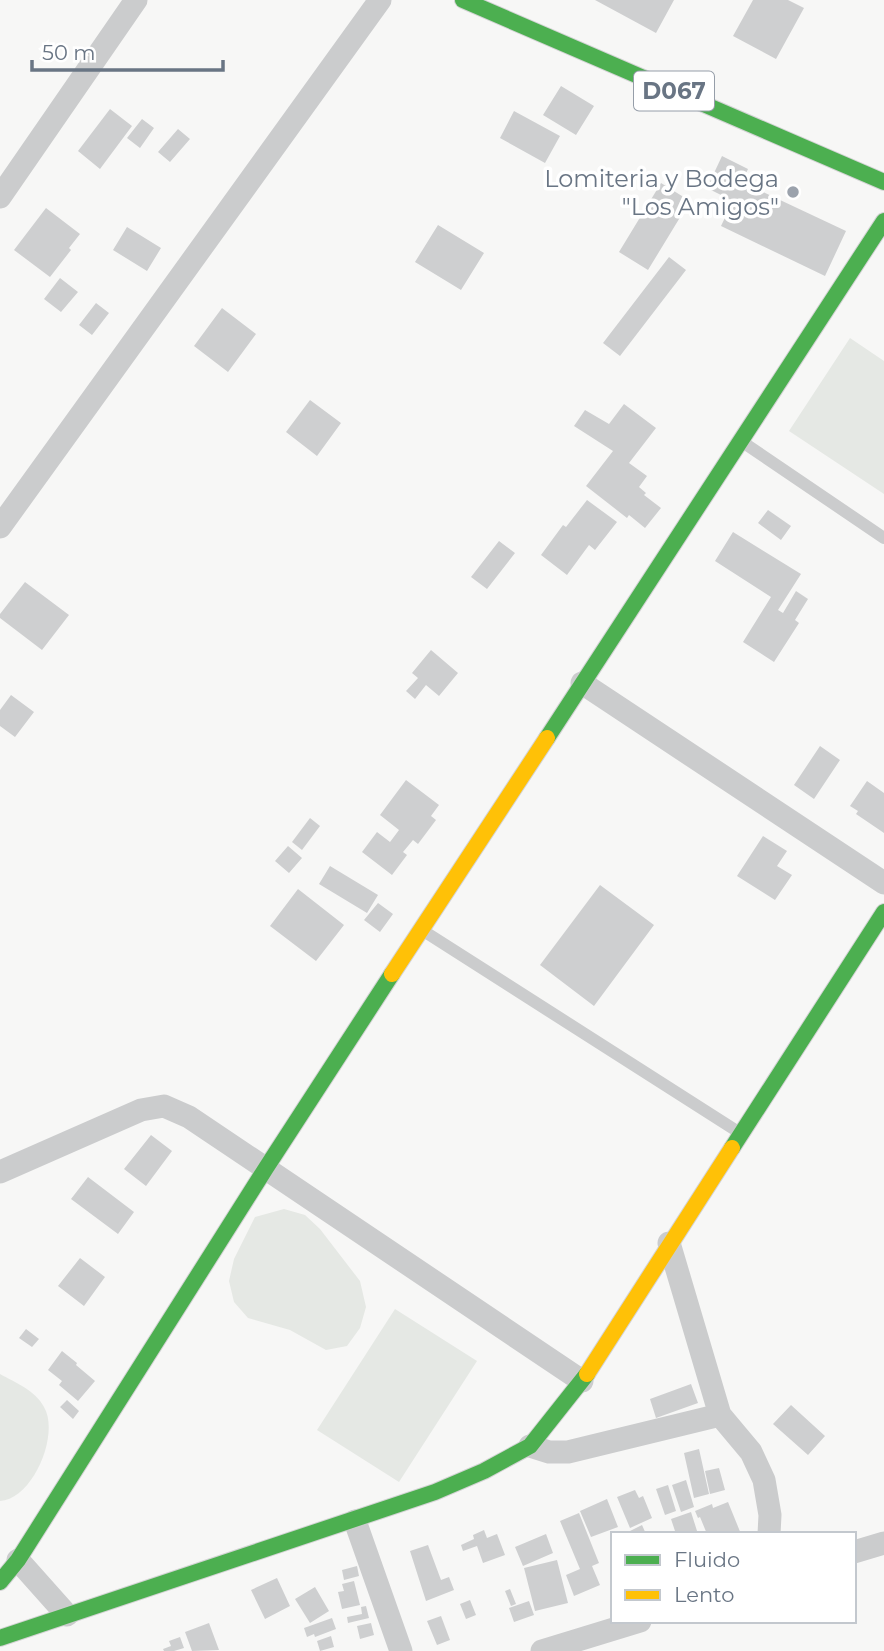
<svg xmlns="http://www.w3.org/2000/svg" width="884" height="1651" font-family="Montserrat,sans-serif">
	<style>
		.green { fill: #e5e8e4 }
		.building { fill: #cecfd0 }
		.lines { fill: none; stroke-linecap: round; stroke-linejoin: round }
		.fast-casing { stroke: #d4d4d5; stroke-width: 18 }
		.slow-casing { stroke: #d4d4d5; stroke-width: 18 }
		.lane { stroke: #cbcccd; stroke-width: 12 }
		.street { stroke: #cbcccd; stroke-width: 23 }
		.fast { stroke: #4caf50; stroke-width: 16 }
		.slow { stroke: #ffc107; stroke-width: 16 }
		.poi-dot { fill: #9ba2ac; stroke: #fff; stroke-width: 2.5 }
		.labels { text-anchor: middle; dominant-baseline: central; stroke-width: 7; stroke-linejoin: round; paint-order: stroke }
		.shield { fill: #fff; stroke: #969ea9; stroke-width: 2 }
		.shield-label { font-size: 23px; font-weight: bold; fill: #697584 }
		.poi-label { font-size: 24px; fill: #697584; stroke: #fff; text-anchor: end }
	</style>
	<rect width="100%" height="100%" fill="#f7f7f6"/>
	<path class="green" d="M850,338L884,361V494L789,431Z
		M284,1209L305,1215L320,1229L360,1281L366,1307L360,1328L347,1346L326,1350L290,1330L248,1318L234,1302L229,1281L234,1259L255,1217Z
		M395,1309L477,1361L399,1482L317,1430Z
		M0,1374C16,1383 35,1390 44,1407C60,1434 33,1499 0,1501Z"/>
	<path class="building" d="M595,0H674L656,33Z
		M753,0H788L804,8L776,59L733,36Z
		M561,86L594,106L576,135L543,115Z
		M110,109L132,126L100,169L78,151Z
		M514,111L560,136L545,163L500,138Z
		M142,119L154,128L140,148L127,138Z
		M178,129L190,139L170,162L158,152Z
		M722,156L748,169L742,182L846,231L825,276L721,226L733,201L707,188Z
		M661,183L690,201L648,270L619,252Z
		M46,208L80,234L69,248L71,250L50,277L14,250Z
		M438,225L484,253L461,290L415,262Z
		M127,227L161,248L147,271L113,250Z
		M669,257L686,270L620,356L603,343Z
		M60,278L78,292L61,312L44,299Z
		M96,303L109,313L92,335L79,325Z
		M222,308L256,334L228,372L194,346Z
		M310,400L341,423L317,456L286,432Z
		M624,404L656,428L629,463L647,476L639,487L646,493L644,495L661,508L645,528L629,515L627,518L586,486L613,451L574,426L585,410L609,424Z
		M587,500L617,522L595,550L589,545L567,575L541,555L563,525L566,527Z
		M768,510L791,526L781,540L758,523Z
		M733,532L801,574L778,610L783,613L796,591L808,599L795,620L799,623L774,662L743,642L771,597L715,561Z
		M499,541L515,553L487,589L471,577Z
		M25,582L69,615L42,650L0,618V614Z
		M431,650L458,673L439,696L426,685L415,699L406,691L418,678L412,673Z
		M11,695L34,712L15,737L0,726V710Z
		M820,746L840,760L814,799L794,785Z
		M406,780L439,805L431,816L436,820L418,844L413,840L403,852L407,855L392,875L362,852L377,832L390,842L399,830L380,815Z
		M867,781L884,793V833L856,814L858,811L850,806Z
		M310,818L320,826L302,850L292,842Z
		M763,836L787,851L777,866L792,875L775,900L737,876Z
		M288,846L302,858L289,873L275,861Z
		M330,866L378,895L367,913L319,884Z
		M600,885L654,925L594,1006L540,965Z
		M298,889L344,925L316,961L270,926Z
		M378,903L393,914L380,932L364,920Z
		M151,1135L172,1151L146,1186L124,1169Z
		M88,1177L134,1212L118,1234L71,1199Z
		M80,1258L105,1277L84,1306L58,1286Z
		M26,1329L39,1339L32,1347L19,1338Z
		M62,1351L77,1363L76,1365L95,1381L78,1401L59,1385L62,1381L48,1370Z
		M691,1384L698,1403L656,1418L650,1399Z
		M67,1400L79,1411L73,1419L60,1407Z
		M791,1405L825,1436L808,1455L773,1424Z
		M699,1449L709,1494L694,1498L684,1453Z
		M719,1468L725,1490L710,1494L705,1471Z
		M686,1480L694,1507L681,1512L672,1485Z
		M668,1485L676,1511L665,1515L656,1489Z
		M635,1490L639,1498L643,1496L652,1518L630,1528L617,1497Z
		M607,1499L618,1527L591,1537L580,1511Z
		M728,1502L741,1534H707L700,1517L698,1518L695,1511L712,1504L713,1508Z
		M691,1512L698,1534H676L671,1519Z
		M579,1513L599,1563L592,1566L600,1585L574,1596L566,1575L580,1569L560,1521Z
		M642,1525L646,1534H624Z
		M484,1530L487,1538L497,1534L505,1555L483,1563L477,1546L463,1551L461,1545L474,1539L473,1535Z
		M546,1534L553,1553L523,1566L515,1547Z
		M428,1545L441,1580L449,1577L454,1590L426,1601L410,1551Z
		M557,1560L568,1603L535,1611L524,1568Z
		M357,1566L359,1576L344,1580L342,1570Z
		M277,1578L290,1606L265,1619L251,1590Z
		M354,1581L360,1605L342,1609L338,1592L344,1591L342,1584Z
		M315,1587L329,1611L310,1623L295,1599Z
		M510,1589L516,1604L511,1606L505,1591Z
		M470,1600L476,1615L466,1619L460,1604Z
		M529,1601L534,1615L514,1622L509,1608Z
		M366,1606L369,1618L348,1623L347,1617L362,1614L361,1607Z
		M441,1616L450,1640L437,1645L427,1621Z
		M332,1618L336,1629L315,1637L314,1634L307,1637L304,1628Z
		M209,1623L219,1650L192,1651L185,1632Z
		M371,1623L374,1635L360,1639L357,1626Z
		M331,1636L334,1647L320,1651L317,1641Z
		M180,1637L184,1648L174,1651H164L163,1649L171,1646L169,1641Z"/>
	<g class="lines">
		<defs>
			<path id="fast" d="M463,0L884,182
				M547,738L884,221
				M732,1148L884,912
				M0,1582L18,1560L266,1168L392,974
				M0,1638L435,1492L484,1471L530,1446L587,1374"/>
			<path id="slow" d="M392,974L547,738
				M587,1374L732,1148"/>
		</defs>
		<use href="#fast" class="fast-casing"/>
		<use href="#slow" class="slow-casing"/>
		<path class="lane" d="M741,441L884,538
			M422,930L740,1133"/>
		<path class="street" d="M0,197L136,0
			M0,527L380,0
			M582,683L884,883
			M0,1172L141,1110L164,1106L189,1117L582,1381
			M669,1243L720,1415L751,1452L764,1480L770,1515L769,1534
			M530,1446L549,1452H568L720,1415
			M355,1521L401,1651
			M854,1552L884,1543
			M18,1560L67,1615
			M542,1651L640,1621"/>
		<use href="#fast" class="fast"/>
		<use href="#slow" class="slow"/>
	</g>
	<circle class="poi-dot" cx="793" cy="192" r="7"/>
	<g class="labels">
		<rect class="shield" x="634" y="71.5" width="80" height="39" rx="5"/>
		<g class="shield-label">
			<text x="674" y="91">D067</text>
		</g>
		<g class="poi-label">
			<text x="779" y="178">Lomiteria y Bodega<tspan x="779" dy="28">"Los Amigos"</tspan></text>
		</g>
	</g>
	<rect x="611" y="1532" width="245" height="91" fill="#ffffff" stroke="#c3c8ce" stroke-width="2"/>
	<rect x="625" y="1555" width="35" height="10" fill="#4caf50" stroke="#c3c8ce" stroke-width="2"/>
	<text x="674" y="1567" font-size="21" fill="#697584">Fluido</text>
	<rect x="625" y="1590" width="35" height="10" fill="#ffc107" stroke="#c3c8ce" stroke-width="2"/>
	<text x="674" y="1602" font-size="21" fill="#697584">Lento</text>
	<path d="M32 60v10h191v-10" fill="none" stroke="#697584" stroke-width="3.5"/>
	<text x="42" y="60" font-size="21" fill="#697584" stroke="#ffffff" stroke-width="5" paint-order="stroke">50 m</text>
</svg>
